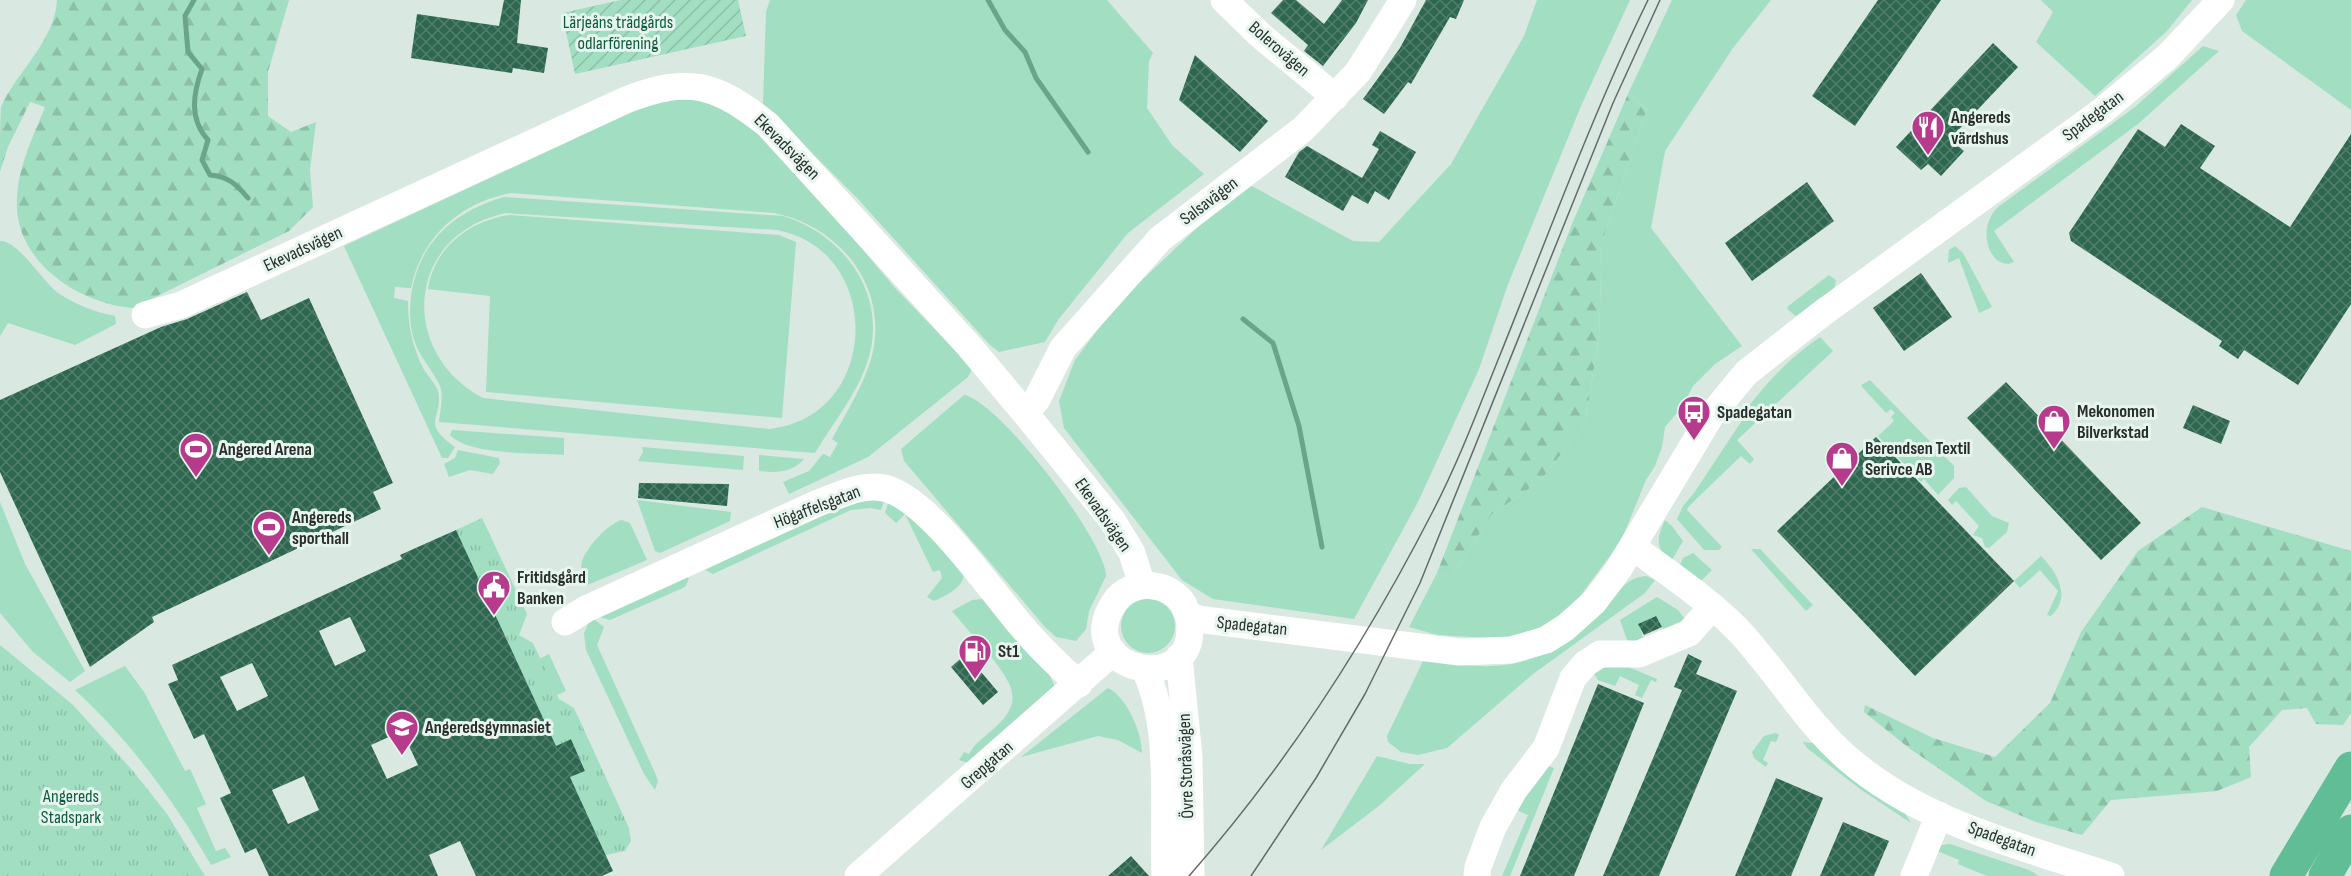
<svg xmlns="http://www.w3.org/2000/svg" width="2351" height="876" font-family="'Sofia Sans Condensed',sans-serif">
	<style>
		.grass { fill: #a2dec1; fill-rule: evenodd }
		.forest { fill: url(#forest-firs) }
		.park { fill: url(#park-tufts) }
		.garden { fill: url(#garden-furrows) }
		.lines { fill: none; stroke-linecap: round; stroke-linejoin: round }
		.stream { stroke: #6aa58a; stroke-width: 5 }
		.building { fill: url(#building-cross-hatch); fill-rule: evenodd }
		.minor { stroke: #fff; stroke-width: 27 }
		.highway { stroke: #60bd96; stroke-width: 33 }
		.tram { stroke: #646c68; stroke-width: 1.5 }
		.labels { text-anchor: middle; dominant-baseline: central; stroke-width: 6; stroke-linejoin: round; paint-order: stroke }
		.park-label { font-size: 18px; fill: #0f5a40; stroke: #e6f5ee }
		.street-label { font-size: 18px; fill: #2a2f2d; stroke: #e6f5ee }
		.poi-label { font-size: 18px; font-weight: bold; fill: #2a2f2d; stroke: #e6f5ee; text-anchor: start }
	</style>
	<defs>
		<pattern id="forest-firs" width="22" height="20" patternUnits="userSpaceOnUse" patternTransform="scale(1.5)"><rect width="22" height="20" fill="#a2dec1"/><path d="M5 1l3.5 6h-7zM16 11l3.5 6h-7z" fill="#8cbfa6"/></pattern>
		<pattern id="park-tufts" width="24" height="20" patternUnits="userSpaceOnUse" patternTransform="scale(1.5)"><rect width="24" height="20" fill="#a2dec1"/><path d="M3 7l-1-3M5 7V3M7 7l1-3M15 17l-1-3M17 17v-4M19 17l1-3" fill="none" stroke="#8cbfa6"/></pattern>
		<pattern id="garden-furrows" width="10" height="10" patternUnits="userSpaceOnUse" patternTransform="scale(1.5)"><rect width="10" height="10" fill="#a2dec1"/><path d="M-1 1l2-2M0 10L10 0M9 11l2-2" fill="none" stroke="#8cbfa6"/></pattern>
		<pattern id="building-cross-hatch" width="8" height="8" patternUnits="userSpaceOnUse" patternTransform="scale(1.5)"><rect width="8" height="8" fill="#2d674f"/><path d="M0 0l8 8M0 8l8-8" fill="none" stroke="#527e6b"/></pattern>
	</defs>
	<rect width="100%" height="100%" fill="#d9e8e0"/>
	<path class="grass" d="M770,0H1107L1153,53L1149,61L1147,108L1172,145L1204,174L1128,233L1058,320L1045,342L999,352L990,345L857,198L763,104L766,12Z
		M1537,0H1630L1581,106L1535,218L1507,287L1479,369L1418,502L1354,619L1213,599L1182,580L1064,428L1059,401L1075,360L1118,303L1199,226L1248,184L1353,241L1379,242L1451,164L1524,36Z
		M1672,0H1771L1733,48L1665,151L1651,228L1742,346L1715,364L1693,386L1682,407L1665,427L1662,447L1655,466L1646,480L1621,541L1572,607L1537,629L1503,639L1438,635L1409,627L1437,573L1451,578L1492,514L1540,481L1585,424L1599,336L1602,242L1647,109L1628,94Z
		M2041,0H2192L2167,31L2095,96L2036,42L2053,12Z
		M2246,0H2351V110L2242,31L2236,15Z
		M2203,46L2219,51L2138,124L1994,231L2014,262C1992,273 1974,230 1998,207L2135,107Z
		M696,95L759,126L895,288L969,365L972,369L968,377L868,457L789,494L783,482L809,471L823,454L830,457L838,443L832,439C846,413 864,385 872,356C889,287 840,226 774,213L511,193C461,202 421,237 411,288L395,287L394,298L408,301C408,326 412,345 423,368C427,375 436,384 438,391C444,419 419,421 455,447L448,458H442L344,246L572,140L631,107Z
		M504,197L783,216C846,235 891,299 866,366C855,397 832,424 815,453L439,422C440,412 443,399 441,389C438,377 421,359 416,345C409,328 409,308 412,290C421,240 456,211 504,197ZM506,213L777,230C885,250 881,418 769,429L483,398C397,352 406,234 506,213Z
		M510,215L779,235L796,242L782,418L486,392L490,296L428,289C434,248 470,220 510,215Z
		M0,241C18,240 42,281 58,293C76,305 95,312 115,316L116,324L75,345L8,323L0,336Z
		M1955,246L1963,253L1992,307L1979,313L1959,258L1948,263L1949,250Z
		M1829,275L1836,280L1834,290L1796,316L1788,310L1787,307Z
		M1820,337L1833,351L1737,440L1754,459L1750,464L1741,456L1689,506L1687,510L1722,547L1719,550H1704L1677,519L1683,506L1694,493L1743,419L1740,417L1742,415C1767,382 1786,361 1820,337Z
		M1870,380L1954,466V478L1938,495L1924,479L1921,482L1878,436L1894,421L1891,417L1895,413L1891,409L1886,413L1863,388L1861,385Z
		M964,395C999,401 1106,541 1106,576L1089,611L1086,629L1076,641L1056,637L1045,627L904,461L901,449Z
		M452,430L564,438V455C533,452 470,456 450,435Z
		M642,447L744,456L743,470L638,461L643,452Z
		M458,450L499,458L500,463L493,474L470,470L449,477L444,464L455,458Z
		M759,455L804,459C792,473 775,473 759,471Z
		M1966,487L1992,516L2009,523L2007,532L1989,548L1985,547L1982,538L1973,535L1979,526L1956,501L1952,505L1948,500L1959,488Z
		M885,499L881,510L870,508L851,510L713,574L705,570L844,501Z
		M637,500L731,512L730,521L660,553L655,551Z
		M889,500L906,508L964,574C963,588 945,596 934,601L927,597L942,578L940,570L933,572L905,514L896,523L885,513Z
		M0,502L25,564L85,671L70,682L33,652L0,613Z
		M622,520L630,523L647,560L585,586C581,578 580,572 582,562C585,549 608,523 622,520Z
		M1665,520L1672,526L1683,541L1672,560C1654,549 1657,537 1665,520Z
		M1751,549H1760L1813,605L1806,611Z
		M1693,553L1712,570L1701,581L1680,565L1683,558Z
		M2041,556C2057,572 2072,597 2051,616L2047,615L2058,591L2040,570L2020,588L2014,581Z
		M685,573L689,579L685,587L610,620L599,617Z
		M1646,576L1655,580L1645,593L1533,674L1447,748L1418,755L1401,752L1388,742L1387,736L1424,659C1510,675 1543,667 1607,605C1621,591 1625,578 1646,576Z
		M1657,597L1678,610L1685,619L1667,635L1655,616L1639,624L1644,641L1628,643L1620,620Z
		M983,599L1049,674L1055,687L971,764L959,760L964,752L969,754C975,743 982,739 991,731C1028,700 1011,684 988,652L991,649L987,642L979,643L952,611L972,600Z
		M1121 626a27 27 0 1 1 54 0a27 27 0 1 1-54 0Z
		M590,620H595L604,627L597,645L655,773L658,781L655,790L644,774L586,650L584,633Z
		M549,654L566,691L537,705L520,668Z
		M1621,664L1657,679L1656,682L1651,680L1642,698L1635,695L1639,685L1620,676L1615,686L1598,680L1591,669Z
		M125,666L144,692L185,771L190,769L206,804L197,808L216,851L225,848L231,857L211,865C175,802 129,739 75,690Z
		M1108,688C1127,697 1142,733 1142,753L1118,740L1098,736L1021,757Z
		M1776,733L1779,735L1776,742L1771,741L1763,760L1768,763L1766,767L1754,758L1752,752L1764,736Z
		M1803,742L1813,743L1904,812L1911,823L1860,789L1807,748Z
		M1377,756L1410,764H1425L1380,805L1321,850Z
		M1548,766L1554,768L1510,876H1502L1528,815L1514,809Z
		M1950,844L2029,870L2039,876H1987L1958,864L1959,860L1937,851L1942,845Z"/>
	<path class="forest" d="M57,0H289L268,72V116L291,132L316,122L310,170L313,207L289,231L133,308C79,304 13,261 17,199C18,167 33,137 45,107L30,102L8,147L0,172C0,157 0,120 1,107C17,71 55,41 57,0Z
		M1628,94L1647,109L1602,242L1599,336L1585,424L1540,481L1492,514L1451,578L1437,573L1572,224Z
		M2202,507L2351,551V713L2343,725L2316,724L2307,708L2282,710L2249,747L2251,777L2217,791L2111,800L2082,835L2036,822L1986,801L1909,748L1864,712L1865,705L1933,738L1995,757L2050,703L2081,632L2138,551Z"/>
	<path class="park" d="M482,518L527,614L519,635L533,643L559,699L574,708L629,828L631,841L625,851L606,855L570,777L585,770L571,739L556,746L456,530Z
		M0,645L72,704L133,771L167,814L205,876H0Z"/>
	<path class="garden" d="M621,0H738L746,36L575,74L562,13Z"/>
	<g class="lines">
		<path class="stream" d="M194,0L185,16L188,52L202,69C193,94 189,119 208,140L202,160L210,175C228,176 237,185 248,198
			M988,0L1005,30L1025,52L1036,78L1088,152
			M1243,319L1273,343L1299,426L1322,547"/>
	</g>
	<path class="building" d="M504,0H521L517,43L548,48L544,73L513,68L512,73L411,58L417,14L499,26Z
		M1283,0H1296L1324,24L1342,0H1368L1356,23L1323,66L1304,51L1308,45L1271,13Z
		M1426,0H1464L1456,19L1450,17L1411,84L1408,82L1384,114L1363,99L1400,48Z
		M1878,0H1941L1855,126L1812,96Z
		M1993,43L2018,67L1950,139L1964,151L1941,176L1928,164L1921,170L1896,147Z
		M1195,55L1268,121L1240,152L1179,100Z
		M2181,124L2215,146L2200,168L2290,227L2351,134V304L2298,385L2244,350L2238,359L2219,346L2222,341L2071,241L2069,233L2138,129L2165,147Z
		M1380,131L1416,152L1389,200L1375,191L1368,204L1352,195L1343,211L1285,177L1299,152L1307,146L1362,178L1379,149L1372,145Z
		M1807,182L1834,221L1752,281L1725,243Z
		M1921,273L1952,317L1904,351L1873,308Z
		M247,292L261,320L309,298L393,483L373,492L381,509L152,617L154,622L90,667L0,472V400L161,327L187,319Z
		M2006,382L2141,523L2101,560L1967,418Z
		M2193,405L2230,421L2221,444L2183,428Z
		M1876,437L2014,581L1915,676L1777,531Z
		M639,483L729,484L727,506L638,498Z
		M456,530L556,746L571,739L585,771L570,777L613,871L602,876H476L460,841L429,855L438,876H269L256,848L245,853L220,798L231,793L204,734L194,739L168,684L178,680L172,665L402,559L400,555ZM350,617L366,651L335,666L319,631ZM252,663L268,696L237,711L220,677ZM402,731L418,765L387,779L371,745ZM304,776L319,810L288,824L272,790Z
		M1656,616L1662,627L1644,635L1638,624Z
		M966,654L998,692L983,705L951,667Z
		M1688,654L1702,661L1696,674L1737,691L1659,876H1603L1682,690L1674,687Z
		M1598,684L1644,703L1574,876H1520Z
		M1776,778L1823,798L1791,876H1735Z
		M1843,822L1889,841L1874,876H1820Z
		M1131,856L1149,876H1108Z"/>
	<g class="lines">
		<path class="minor" d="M1224,0L1260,35L1335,97
			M145,315L181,305L626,100C689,75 716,84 768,125L969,346L1025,413L1112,520L1132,553L1142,585
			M1025,413L1036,401L1063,348L1160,239L1303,129L1358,72L1403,0
			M1633,547C1668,573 1706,598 1737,629C1776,670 1804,720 1846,757C1920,822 2020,846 2111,876
			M1188,614C1207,702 1068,673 1114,603C1122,590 1140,583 1154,586C1166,587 1178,595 1184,605C1185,608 1186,612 1188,614C1192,617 1200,619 1205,620L1459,652L1511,650L1546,640L1565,628L1594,602L1618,570L1710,417L1746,373L1824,312L2102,111L2167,57L2221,0
			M565,622L586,609L818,503C838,496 861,483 884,488C929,498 992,593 1024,629C1041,649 1060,667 1079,684
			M1179,657L1189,757L1191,876
			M1145,670C1173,729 1162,811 1165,876
			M858,876L1113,652
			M1477,876L1478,867L1493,827L1514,790L1546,748L1573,678L1585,664L1600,654H1639L1689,633L1712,607
			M1914,876L1939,815"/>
		<path class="highway" d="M2286,876L2351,768
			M2325,876L2351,831"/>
		<path class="tram" d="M1189,876C1285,767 1367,640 1433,511C1459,461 1479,407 1500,355C1548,236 1592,115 1648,0
			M1251,876L1316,778L1365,694L1420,583L1613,103L1660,0"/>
	</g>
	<defs>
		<symbol id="restaurant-pin" viewBox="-11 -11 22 30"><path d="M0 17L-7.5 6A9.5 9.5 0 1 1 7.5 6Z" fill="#b63b8c" stroke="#e6f5ee"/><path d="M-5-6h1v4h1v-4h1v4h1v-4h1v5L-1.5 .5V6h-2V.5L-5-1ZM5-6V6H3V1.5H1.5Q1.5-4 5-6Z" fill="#fff"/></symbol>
		<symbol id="bus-pin" viewBox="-11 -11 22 30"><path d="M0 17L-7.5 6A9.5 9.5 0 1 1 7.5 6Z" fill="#b63b8c" stroke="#e6f5ee"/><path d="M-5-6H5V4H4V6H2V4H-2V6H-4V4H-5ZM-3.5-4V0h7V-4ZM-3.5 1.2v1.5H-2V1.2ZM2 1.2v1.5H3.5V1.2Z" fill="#fff"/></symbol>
		<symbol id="shop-pin" viewBox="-11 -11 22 30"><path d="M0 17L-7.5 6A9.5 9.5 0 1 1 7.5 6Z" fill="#b63b8c" stroke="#e6f5ee"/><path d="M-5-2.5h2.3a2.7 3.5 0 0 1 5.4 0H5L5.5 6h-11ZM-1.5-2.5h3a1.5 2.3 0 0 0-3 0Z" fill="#fff"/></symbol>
		<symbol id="stadium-pin" viewBox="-11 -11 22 30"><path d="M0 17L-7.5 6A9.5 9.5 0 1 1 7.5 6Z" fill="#b63b8c" stroke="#e6f5ee"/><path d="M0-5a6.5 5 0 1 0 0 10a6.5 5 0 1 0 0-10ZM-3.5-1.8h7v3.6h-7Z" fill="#fff"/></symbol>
		<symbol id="civic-pin" viewBox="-11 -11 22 30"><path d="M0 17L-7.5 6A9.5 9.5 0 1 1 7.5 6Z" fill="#b63b8c" stroke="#e6f5ee"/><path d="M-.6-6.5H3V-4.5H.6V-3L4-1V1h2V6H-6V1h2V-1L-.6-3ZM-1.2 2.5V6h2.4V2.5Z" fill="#fff"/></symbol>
		<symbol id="fuel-pin" viewBox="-11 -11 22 30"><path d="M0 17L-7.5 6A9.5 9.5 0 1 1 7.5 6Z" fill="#b63b8c" stroke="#e6f5ee"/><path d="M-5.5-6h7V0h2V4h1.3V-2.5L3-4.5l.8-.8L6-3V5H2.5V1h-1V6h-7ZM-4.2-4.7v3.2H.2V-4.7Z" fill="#fff"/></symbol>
		<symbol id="school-pin" viewBox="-11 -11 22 30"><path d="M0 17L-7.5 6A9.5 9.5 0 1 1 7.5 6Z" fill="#b63b8c" stroke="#e6f5ee"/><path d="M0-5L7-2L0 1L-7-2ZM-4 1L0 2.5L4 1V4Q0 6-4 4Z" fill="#fff"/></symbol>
	</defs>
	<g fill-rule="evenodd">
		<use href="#restaurant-pin" x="1909" y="108" width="38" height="52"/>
		<use href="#bus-pin" x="1675" y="393" width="38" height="52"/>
		<use href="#shop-pin" x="2035" y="402" width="38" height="52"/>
		<use href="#stadium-pin" x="177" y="430" width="38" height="52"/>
		<use href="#shop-pin" x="1823" y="439" width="38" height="52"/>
		<use href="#stadium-pin" x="250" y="508" width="38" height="52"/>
		<use href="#civic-pin" x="475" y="568" width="38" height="52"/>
		<use href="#fuel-pin" x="956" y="632" width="38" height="52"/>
		<use href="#school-pin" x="383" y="708" width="38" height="52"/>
	</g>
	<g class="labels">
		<g class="park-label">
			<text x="618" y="22">Lärjeåns trädgårds<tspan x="618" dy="21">odlarförening</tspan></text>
			<text x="71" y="796">Angereds<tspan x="71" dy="21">Stadspark</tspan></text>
		</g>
		<g class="street-label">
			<text transform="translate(1279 49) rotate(41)">Bolerovägen</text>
			<text transform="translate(2093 116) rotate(-37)">Spadegatan</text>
			<text transform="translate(787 147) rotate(45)">Ekevadsvägen</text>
			<text transform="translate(1209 201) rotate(-37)">Salsavägen</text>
			<text transform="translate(303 249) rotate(-25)">Ekevadsvägen</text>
			<text transform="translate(817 507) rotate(-21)">Högaffelsgatan</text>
			<text transform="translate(1103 515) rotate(55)">Ekevadsvägen</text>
			<text transform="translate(1252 626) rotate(6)">Spadegatan</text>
			<text transform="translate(987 765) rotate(-41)">Grepgatan</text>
			<text transform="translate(1186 766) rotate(-92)">Övre Storåsvägen</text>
			<text transform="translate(2002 839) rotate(20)">Spadegatan</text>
		</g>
		<g class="poi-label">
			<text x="1951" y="117">Angereds<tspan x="1951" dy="21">värdshus</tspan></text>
			<text x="2077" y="411">Mekonomen<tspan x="2077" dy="21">Bilverkstad</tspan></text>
			<text x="1717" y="412">Spadegatan</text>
			<text x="1865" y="448">Berendsen Textil<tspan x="1865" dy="21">Serivce AB</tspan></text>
			<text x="219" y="449">Angered Arena</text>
			<text x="292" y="517">Angereds<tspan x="292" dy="21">sporthall</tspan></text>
			<text x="517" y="577">Fritidsgård<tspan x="517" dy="21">Banken</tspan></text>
			<text x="998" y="651">St1</text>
			<text x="425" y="727">Angeredsgymnasiet</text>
		</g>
	</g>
</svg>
